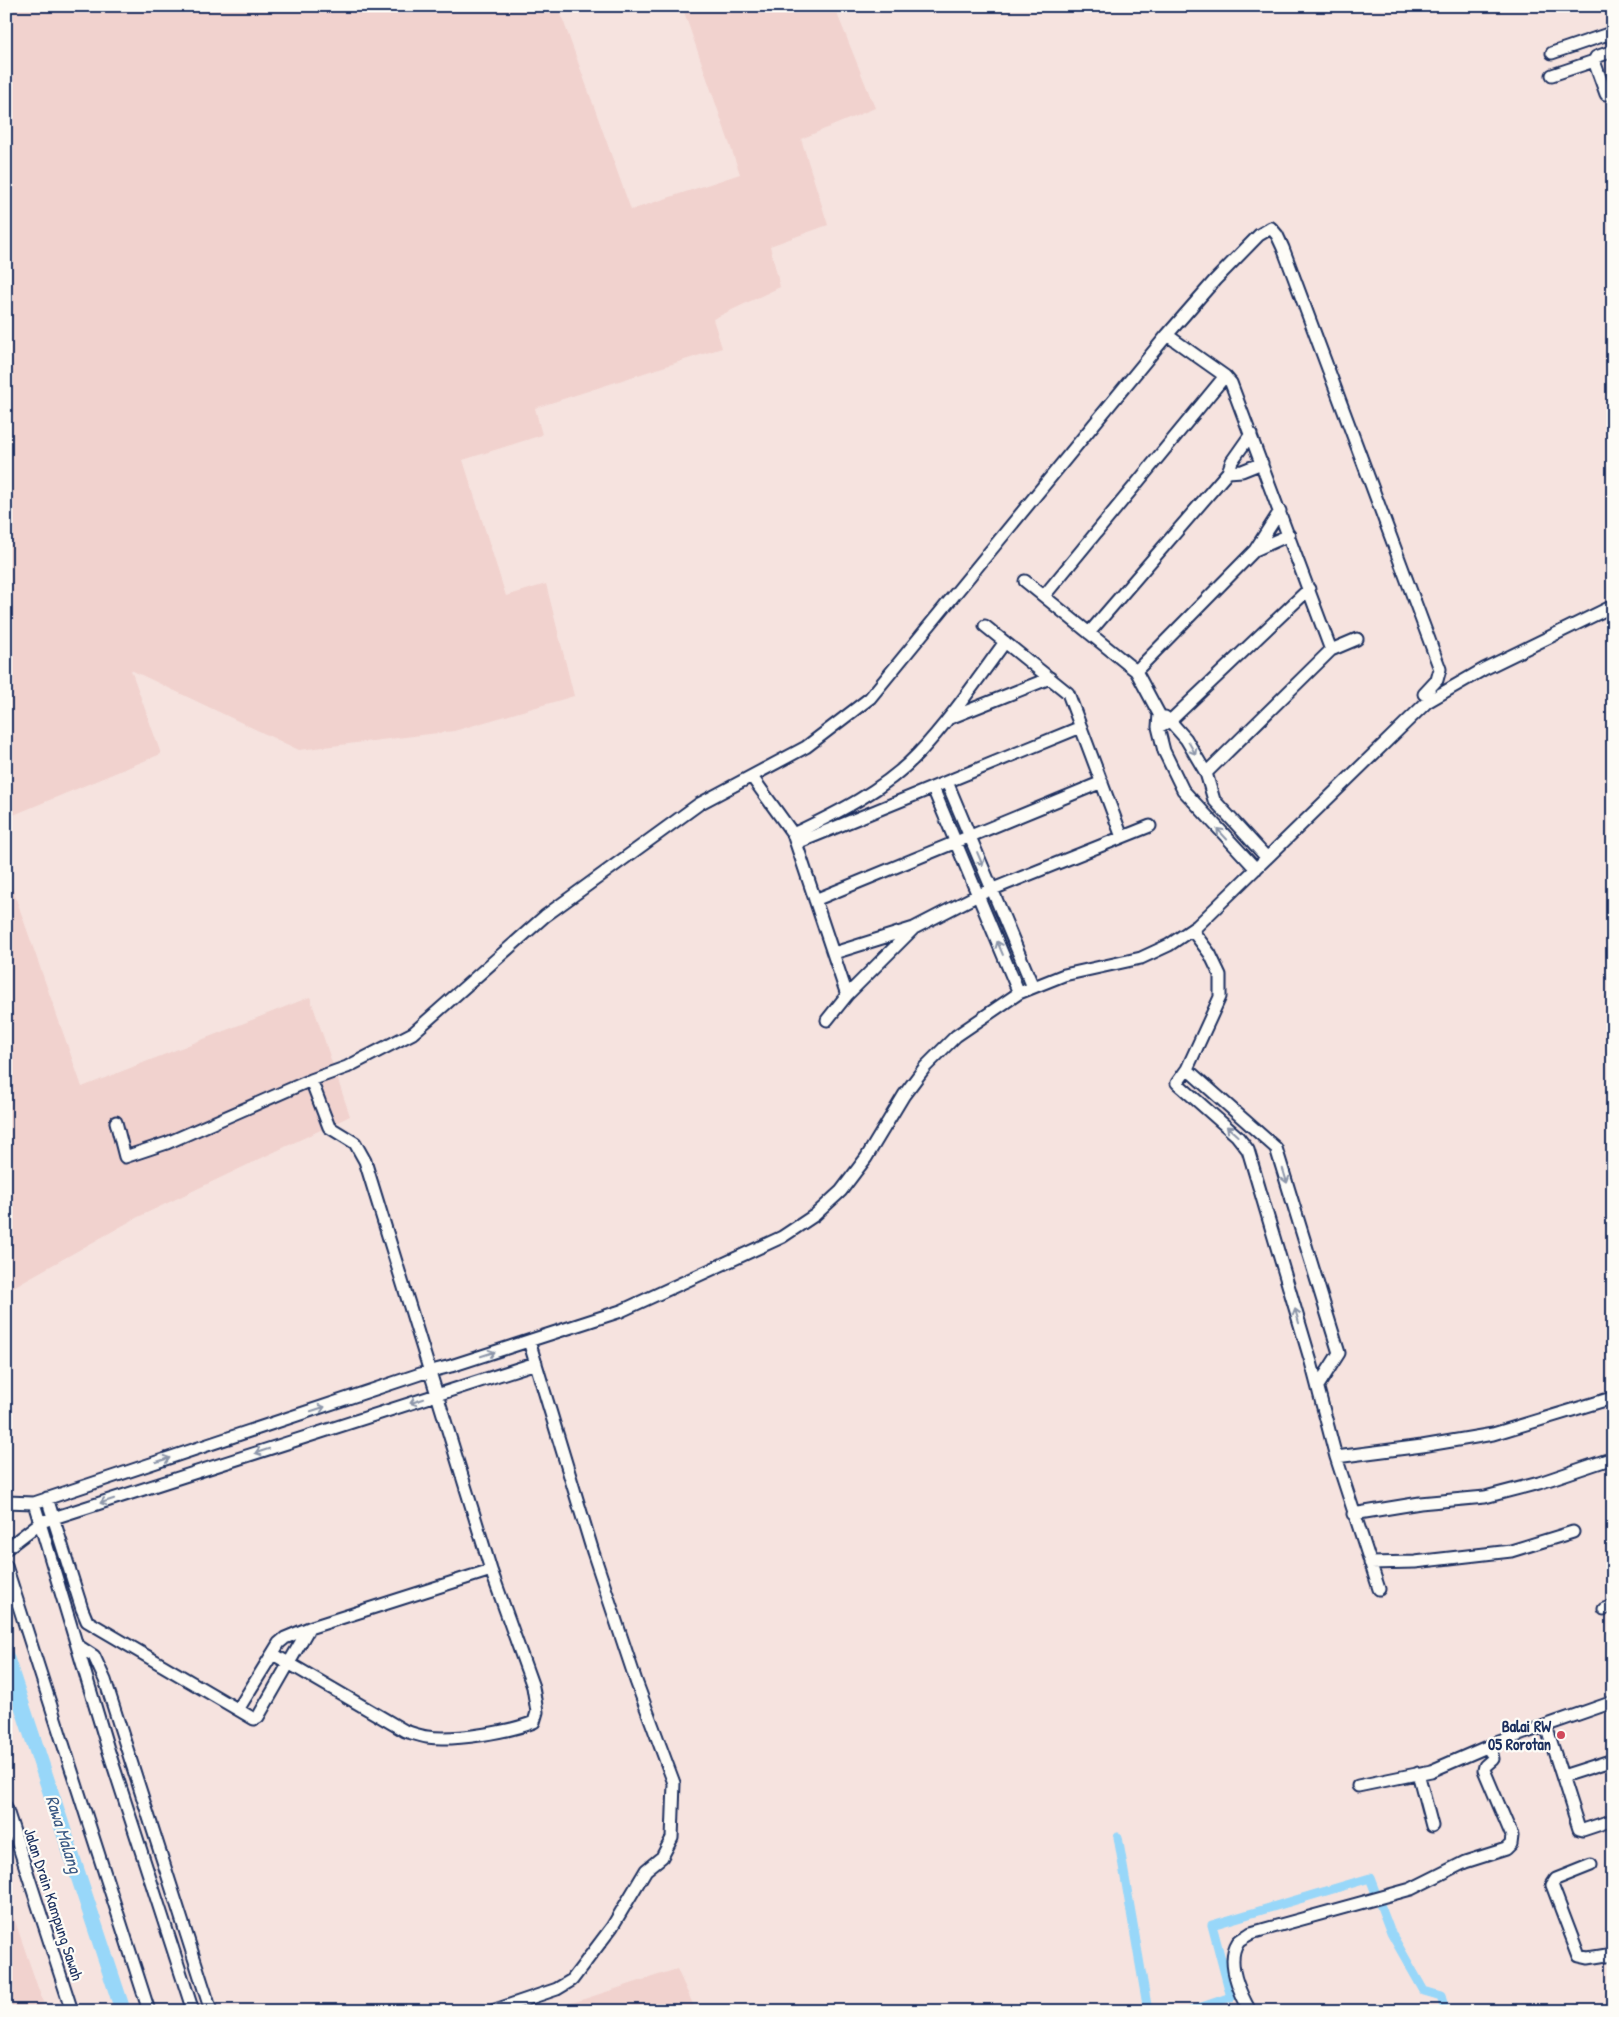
<svg xmlns="http://www.w3.org/2000/svg" width="1619" height="2017" font-family="'Patrick Hand',sans-serif">
	<style>
		.built { fill: #f1d2ce }
		.lines { fill: none; stroke-linecap: round; stroke-linejoin: round }
		.canal { stroke: #98d7f9; stroke-width: 9 }
		.river { stroke: #98d7f9; stroke-width: 16 }
		.minor-casing { stroke: #1b2f5e; stroke-width: 15 }
		.minor { stroke: #fdfcf7; stroke-width: 11 }
		.oneway { stroke: #8c96aa }
		.poi-dot { fill: #d1495b; stroke: #fdfcf7; stroke-width: 2 }
		.labels { text-anchor: middle; dominant-baseline: central; stroke-width: 4.5; stroke-linejoin: round; paint-order: stroke }
		.poi-label { font-size: 16px; font-weight: bold; fill: #1b2f5e; stroke: #fdfcf7; text-anchor: end }
		.street-label { font-size: 16px; fill: #1b2f5e; stroke: #fdfcf7 }
		.water-label { font-size: 18px; font-style: italic; fill: #3a5985; stroke: #fdfcf7 }
	</style>
	<rect width="100%" height="100%" fill="#f6e3df"/>
	<filter id="ink" filterUnits="userSpaceOnUse"><feTurbulence type="fractalNoise" baseFrequency=".02" numOctaves="2"/><feDisplacementMap in="SourceGraphic" scale="10" xChannelSelector="R" yChannelSelector="G"/><feConvolveMatrix kernelMatrix="1 2 1 2 8 2 1 2 1" color-interpolation-filters="sRGB"/></filter>
	<g filter="url(#ink)">
		<path class="built" d="M6,6H558L631,210L740,174L682,6H834L875,108L801,139L828,225L770,246L780,287L713,319L722,348L535,408L542,435L463,460L506,596L546,584L574,696L454,731L299,750L131,670L161,754L6,818Z
			M6,870L82,1087L310,997L350,1116L136,1218L6,1291Z
			M6,1895L46,2011H6Z
			M677,1969L696,2011H547Z"/>
		<g class="lines">
			<path class="canal" d="M1118,1837L1148,2011
				M1190,2011L1231,1997L1212,1925L1370,1878L1391,1933L1424,1991L1441,1996L1445,2011"/>
			<path class="river" d="M6,1657L123,2011"/>
			<defs>
				<path id="minor" d="M1552,53L1608,34L1613,40
					M1594,61L1606,94H1612L1613,96
					M1552,75L1594,61L1596,57L1613,51
					M1167,335L1225,376L1231,383L1331,650
					M1228,472L1242,471L1262,463
					M1255,550L1289,535
					M1025,581L1136,671L1159,714L1158,727L1164,751L1183,790L1256,869
					M1044,596L1225,376
					M985,626L1068,693L1122,837
					M1089,633L1228,472L1232,461L1251,434
					M1136,671L1255,550L1280,511
					M1165,717L1170,721L1186,739L1206,773L1214,800L1267,858
					M950,718L1050,678
					M1158,727L1170,721L1309,589
					M1206,773L1331,650L1357,639
					M752,777L793,834L847,995
					M947,782L1033,987
					M933,788L1019,993
					M793,834C837,813 884,790 918,754C950,720 977,680 1005,642
					M797,843L1081,727
					M815,900L1102,782
					M1192,930L1210,954L1220,975V997L1187,1069L1177,1083L1237,1136L1248,1150L1311,1362L1336,1457L1379,1589
					M834,953L914,928L978,895L1150,826
					M827,1020L847,995L913,929
					M1187,1069L1276,1148L1339,1353L1318,1386
					M116,1122L125,1157L167,1143L311,1080L347,1067L413,1033L545,916L699,804L806,747L870,698L1167,335L1215,280L1259,235L1271,228L1277,235L1283,248L1440,669L1437,680L1424,694
					M1336,1457L1422,1446L1493,1434L1612,1398
					M47,1498L82,1609L87,1621L254,1719L258,1717L309,1628
					M6,1502L34,1503L420,1374L451,1366L621,1311L782,1237L815,1215L841,1191L866,1158L904,1095L925,1067L956,1036L1019,993L1064,975L1141,958L1169,945L1197,926L1427,702L1484,669L1613,606
					M34,1503L108,1749L193,2011
					M1353,1514L1420,1503L1485,1497L1539,1483L1613,1458
					M6,1549L41,1522L536,1363
					M1370,1563L1415,1562L1511,1551L1573,1532
					M6,1566L149,2011
					M1604,1609L1613,1606
					M77,1645L94,1656L105,1680L211,2011
					M273,1654L405,1731C412,1733 420,1736 427,1737C454,1741 509,1732 534,1722L537,1712L533,1687L491,1570L365,1161L355,1143L329,1127L311,1080
					M239,1708L279,1643L285,1638L309,1628L491,1570
					M1546,1726L1579,1829L1583,1830L1613,1820
					M1418,1773L1432,1826
					M1563,1776L1613,1760
					M1358,1786L1431,1771L1496,1743L1613,1702
					M6,1807L72,2011
					M1591,1865L1556,1879L1552,1885L1579,1956L1588,1958L1613,1954
					M492,2011L557,1989L572,1980L612,1927L646,1870L662,1857L672,1838L674,1783L636,1681L593,1552L529,1341
					M1250,2011C1240,1993 1225,1962 1238,1942C1240,1939 1247,1936 1251,1933L1411,1889L1465,1862L1506,1849L1511,1844L1512,1836L1484,1770L1485,1766L1493,1759L1492,1754L1487,1747"/>
			</defs>
			<use href="#minor" class="minor-casing"/>
			<use href="#minor" class="minor"/>
		</g>
		<defs><path id="oneway-shaft" d="M-6 0H5M1.5-3L5.5 0L1.5 3" fill="none" stroke-width="1.6" stroke-linecap="round" stroke-linejoin="round" transform="scale(1.25)"/></defs>
		<g class="oneway">
			<use href="#oneway-shaft" transform="translate(1192 748) rotate(60)"/>
			<use href="#oneway-shaft" transform="translate(1222 834) rotate(-133)"/>
			<use href="#oneway-shaft" transform="translate(980 859) rotate(67)"/>
			<use href="#oneway-shaft" transform="translate(1000 948) rotate(-113)"/>
			<use href="#oneway-shaft" transform="translate(1232 1131) rotate(-138)"/>
			<use href="#oneway-shaft" transform="translate(1285 1176) rotate(73)"/>
			<use href="#oneway-shaft" transform="translate(1297 1316) rotate(-106)"/>
			<use href="#oneway-shaft" transform="translate(488 1354) rotate(-18)"/>
			<use href="#oneway-shaft" transform="translate(417 1401) rotate(162)"/>
			<use href="#oneway-shaft" transform="translate(318 1409) rotate(-18)"/>
			<use href="#oneway-shaft" transform="translate(262 1451) rotate(162)"/>
			<use href="#oneway-shaft" transform="translate(163 1460) rotate(-18)"/>
			<use href="#oneway-shaft" transform="translate(107 1501) rotate(162)"/>
		</g>
	</g>
	<circle class="poi-dot" cx="1561" cy="1735" r="5"/>
	<g class="labels">
		<g class="poi-label">
			<text x="1551" y="1726">Balai RW<tspan x="1551" dy="18">05 Rorotan</tspan></text>
		</g>
		<g class="street-label">
			<text transform="translate(54 1904) rotate(72)">Jalan Drain Kampung Sawah</text>
		</g>
		<g class="water-label">
			<text transform="translate(64 1834) rotate(72)">Rawa Malang</text>
		</g>
	</g>
	<rect width="1619" height="2017" fill="none" stroke="#fdfcf7" stroke-width="25"/>
	<rect x="12" y="12" width="1594" height="1992" fill="none" stroke="#1b2f5e" stroke-width="2" filter="url(#ink)"/>
</svg>
